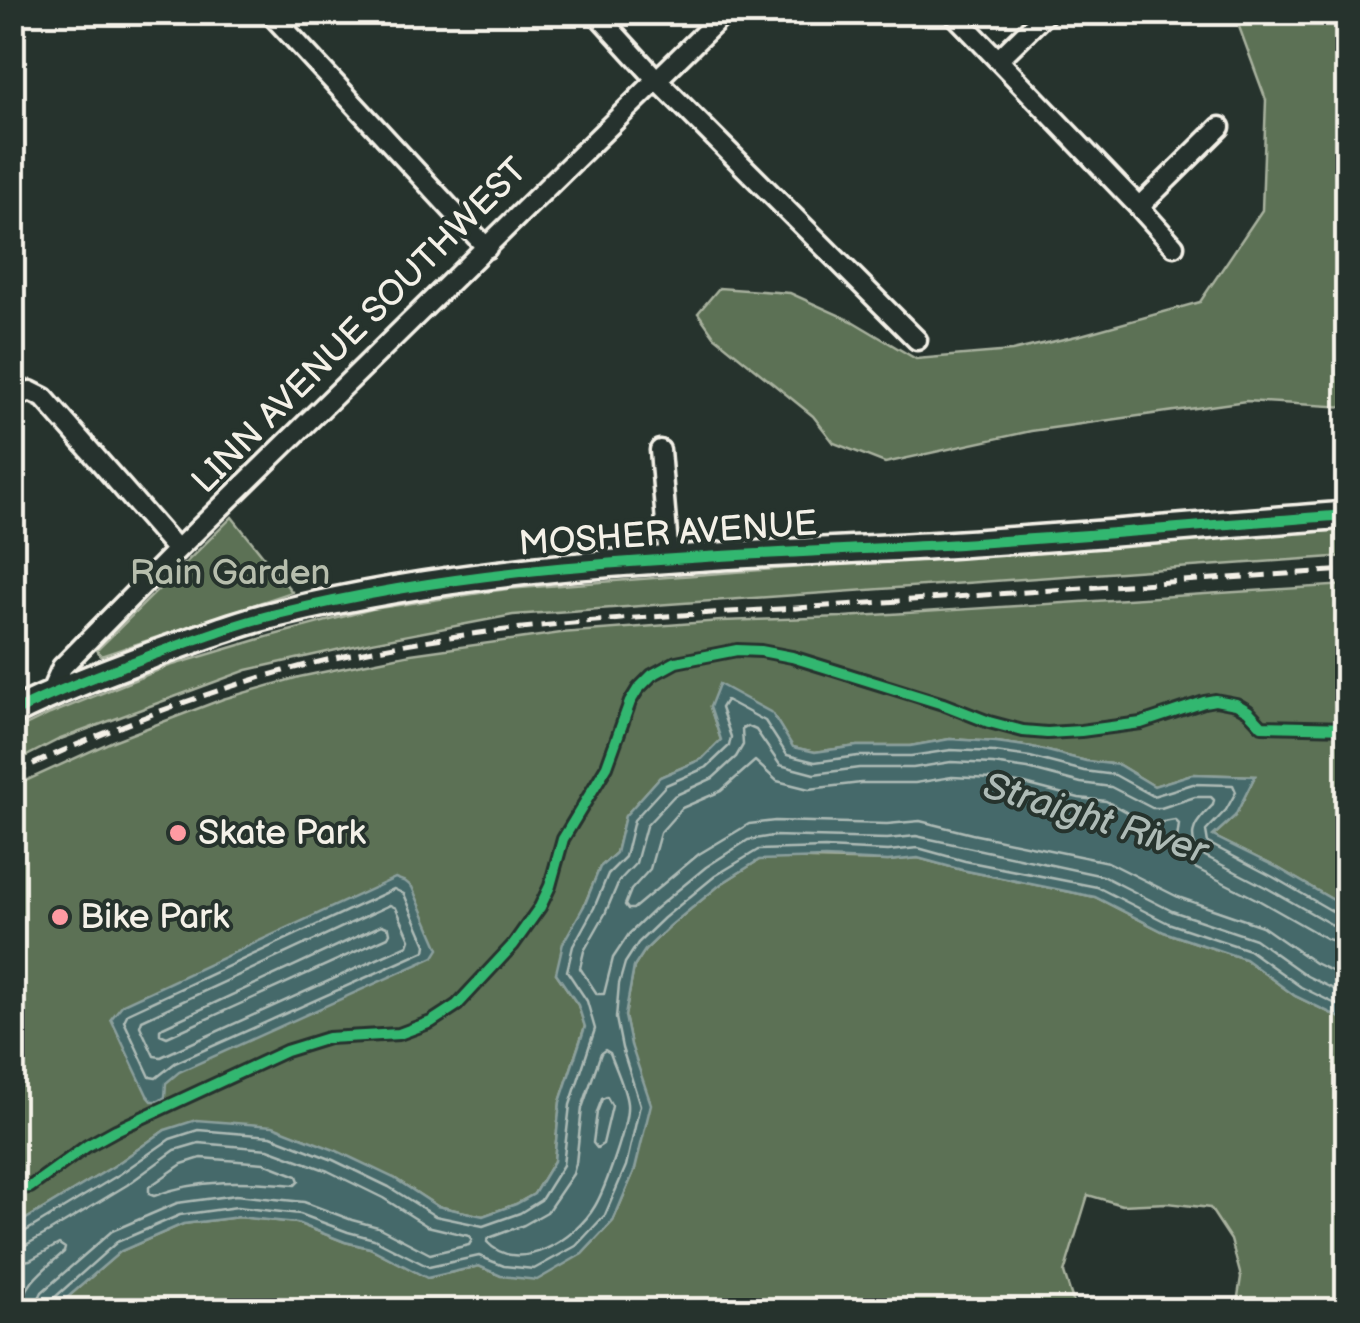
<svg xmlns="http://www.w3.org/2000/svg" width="1360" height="1323" font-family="'Balsamiq Sans',sans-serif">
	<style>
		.green { fill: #5c7155; stroke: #a8b19e; stroke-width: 2.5 }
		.water { fill: #45696a; stroke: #8b9f9c; stroke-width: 2.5 }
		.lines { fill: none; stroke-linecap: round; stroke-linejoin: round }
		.shore { stroke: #aebbb6; stroke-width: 2.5 }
		.street-casing { stroke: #f4f1e8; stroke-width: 25 }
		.secondary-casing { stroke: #f4f1e8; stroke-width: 32 }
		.street { stroke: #26332d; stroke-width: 18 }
		.secondary { stroke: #26332d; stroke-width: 25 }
		.rail { stroke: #f4f1e8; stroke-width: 5; stroke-dasharray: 15 8; stroke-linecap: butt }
		.cycleway-casing { stroke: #26332d; stroke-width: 16 }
		.cycleway { stroke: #33b770; stroke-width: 10 }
		.poi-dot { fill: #ff9aa2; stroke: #26332d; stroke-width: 4 }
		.labels { text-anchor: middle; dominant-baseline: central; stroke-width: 8; stroke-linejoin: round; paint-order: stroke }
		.street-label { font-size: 35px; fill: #f4f1e8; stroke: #26332d }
		.park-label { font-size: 35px; fill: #b7bead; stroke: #26332d }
		.poi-label { font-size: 35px; fill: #f4f1e8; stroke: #26332d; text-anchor: start }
		.water-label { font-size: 38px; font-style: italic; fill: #aebbb6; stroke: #26332d }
	</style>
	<rect width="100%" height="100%" fill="#26332d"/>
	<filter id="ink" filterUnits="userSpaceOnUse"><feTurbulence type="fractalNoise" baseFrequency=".01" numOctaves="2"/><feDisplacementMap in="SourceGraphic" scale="20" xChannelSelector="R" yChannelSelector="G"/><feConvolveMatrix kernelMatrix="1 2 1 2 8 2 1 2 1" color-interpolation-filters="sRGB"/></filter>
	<g filter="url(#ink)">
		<path class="green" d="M1234,13H1347V407L1246,401L1031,431L885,463L834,443L813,416L714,336L698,313L719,288L790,293L852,321L916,359L1012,351L1081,335L1200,302L1262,210L1266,100Z
			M232,517L292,592L101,656L97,650Z
			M1347,530V556L513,615L372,642L247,670L58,740L13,763V732L50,714L166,667L270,636L372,609L507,589L991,553Z
			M1347,585V908L1278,868L1213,836L1235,816L1255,776L1192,774L1154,786L1119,765L1086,761L1032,747L996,742L950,739L910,746H857L815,752L792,747L772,713L710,707L721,740L702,759L660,777L625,816L616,853L600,867L556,973L578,1005L585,1026L560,1102L554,1161L534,1194L516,1204L483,1216L437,1206L394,1178L165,1130L114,1166L13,1227L12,787L113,741L223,699L299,677L411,654L561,633L721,621L843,617Z
			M775,858L888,861L918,858L962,870L1095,897L1164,932L1245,959L1295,996L1347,1021V1310H1236L1241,1277L1231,1240L1210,1208L1167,1203L1122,1205L1088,1195L1064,1273L1076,1310H53L121,1251L183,1224L239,1217L297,1223L345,1242L370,1248L428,1278L479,1266L501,1276L582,1254L613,1221L635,1169L631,1045L625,1016L634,967L645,950L670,926L721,884L759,860Z"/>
		<path class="water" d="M719,684L772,713L793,747L815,752L857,746H910L950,739L996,742L1032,747L1086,761L1119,765L1154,786L1192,774L1255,776L1235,816L1213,836L1278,868L1347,908V1021L1295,996L1245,959L1164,932L1095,897L962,870L918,858L888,861L825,858L759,860L721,884L670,926L645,950L634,967L625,1016L631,1045L651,1104L635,1169L613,1221L582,1254L537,1280L501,1276L479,1266L427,1278L370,1248L345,1242L297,1223L239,1217L183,1224L121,1251L53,1310H13V1227L114,1166L165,1130L196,1120L273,1126L337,1151L394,1178L437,1206L483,1216L516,1204L534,1194L554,1161L560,1102L585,1027L578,1005L556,973L563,943L585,904L600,867L616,853L625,816L660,777L702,759L721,740L710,707Z
			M395,878L406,882L412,887L439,949L434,957L179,1072L166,1083L165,1097L159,1101H152L147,1095L111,1019L123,1004Z"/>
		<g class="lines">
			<path class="shore" d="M394,889L404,894L426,945L425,951L175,1063L156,1078L150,1077L124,1021L128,1013Z
				M390,905L396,908L410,939L408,945L161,1057L154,1056L140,1026L142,1020Z
				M382,925L389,928L390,933L388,937L167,1037L160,1034V1030L163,1027Z
				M1348,929L1334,926L1267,888L1199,853C1185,832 1198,820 1213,805L1214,800L1211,797H1195L1161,808H1152L1111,787L1081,783L1028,769L993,764L951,762L913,768H859L814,774L780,765L756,730L747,726L742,729L743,745L736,757L713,778L674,796L646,826L636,863L619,881L605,914L584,951L580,968L597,994H604L613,958L629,934L655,909L706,867L748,840L773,836L887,839L916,836L1103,876L1172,911L1255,939L1307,976L1348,996
				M1348,944L1327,939L1260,901L1195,868L1180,851L1177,839L1179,824L1175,820L1158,823H1146L1106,801L1079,798L1025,784L992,779L952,777L915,783H861L809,789L777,781L755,761L721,791L682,808L660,833L650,869L631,890L625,905L628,909H633L699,854L749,824L775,821L887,824L920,821L972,834L1108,862L1178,897L1262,926L1315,963L1348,979
				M605,1050L610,1053C615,1067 626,1090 627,1104C629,1123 605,1189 595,1206C576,1239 518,1276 487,1242L489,1238L524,1225L547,1212L573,1174L576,1163L582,1108L601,1053Z
				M607,1097L612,1106L603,1144L597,1148L593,1143L597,1112L602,1099Z
				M201,1158L264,1163L297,1176L299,1181L295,1185C247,1181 199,1178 154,1196L149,1194V1187L182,1164Z
				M12,1235L21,1234L120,1174L170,1139L198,1130L271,1136L333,1160L389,1187L435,1216L483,1226L520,1213L541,1200L563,1165L570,1105L595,1029L587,1001L567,971L573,946L594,908L608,874L625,857L634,820L666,785L707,767L729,746L731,737L721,708L726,700L765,721L787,755L815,762L858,756H911L951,750L995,752L1030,757L1084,771L1115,775L1153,796L1193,784L1233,785L1236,792L1226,810L1206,831L1208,843L1273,877L1339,915L1348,916
				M12,1248L24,1246L49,1232L127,1185L175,1150L199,1143L268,1149L328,1171L383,1198L427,1226L469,1236L472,1240L469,1245L430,1254L378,1227L352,1220L304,1202L236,1195L177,1203L112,1231L42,1292L38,1300L36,1310
				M12,1263L30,1260L59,1244L65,1248L64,1252C45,1269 23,1283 21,1310
				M49,1310L53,1299L117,1242L180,1215L237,1207L300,1214L348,1232L374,1239L429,1267L479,1256L504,1266L534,1269L576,1246L605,1215L626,1166L640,1105L622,1048L616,1018L619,984L625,963L638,943L664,918L715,876L758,850L825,848L888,851L918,848L965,861L1097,887L1168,923L1249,950L1301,987L1348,1010"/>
			<defs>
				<path id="street" d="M269,12L487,248
					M595,12L657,80L917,340
					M952,12L1139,207L1174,246
					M998,60L1047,12
					M1139,207L1220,127
					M12,399L30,391L44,398L177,550
					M660,450L669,559
					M50,694L62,667L177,550L726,12"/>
				<path id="secondary" d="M12,713C58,690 104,673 152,655C195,640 237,623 281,613C492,561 710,557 926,546C1066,538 1207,525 1348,515"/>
			</defs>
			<use href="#street" class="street-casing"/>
			<use href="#secondary" class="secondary-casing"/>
			<use href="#street" class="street"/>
			<use href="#secondary" class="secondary"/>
			<path class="rail" d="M12,774C108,729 207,690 310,664C483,621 665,617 842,605C1011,593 1179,581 1348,570"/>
			<defs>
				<path id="cycleway" d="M12,713C58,690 104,673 152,655C195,640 237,623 281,613C492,561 710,557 926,546C1066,538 1207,525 1348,515
					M12,1184L17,1188L30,1187L87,1146L116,1130L286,1051L328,1038L399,1034L431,1022L457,1005L513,945L540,907L550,886L563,839L607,766L630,702L638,689L652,675L676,662L737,650L761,651L792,657L943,704L989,722L1023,731L1047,733L1081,731L1141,723L1204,702L1215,700L1236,704L1248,711L1262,726L1348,728"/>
			</defs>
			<use href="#cycleway" class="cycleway-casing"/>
			<use href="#cycleway" class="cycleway"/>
		</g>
	</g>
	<g class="poi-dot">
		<circle cx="178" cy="833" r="10"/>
		<circle cx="60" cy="917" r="10"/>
	</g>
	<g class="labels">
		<g class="street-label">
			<text transform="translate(360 326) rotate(-45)">LINN AVENUE SOUTHWEST</text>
			<text transform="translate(668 534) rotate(-4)">MOSHER AVENUE</text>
		</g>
		<g class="park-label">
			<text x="230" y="573">Rain Garden</text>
		</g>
		<g class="poi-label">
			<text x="198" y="833">Skate Park</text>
			<text x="80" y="917">Bike Park</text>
		</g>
		<g class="water-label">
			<text transform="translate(1095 819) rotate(17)">Straight River</text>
		</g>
	</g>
	<rect width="1360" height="1323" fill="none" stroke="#26332d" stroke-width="50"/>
	<rect x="25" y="25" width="1310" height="1273" fill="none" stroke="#f4f1e8" stroke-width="4" filter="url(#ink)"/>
</svg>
